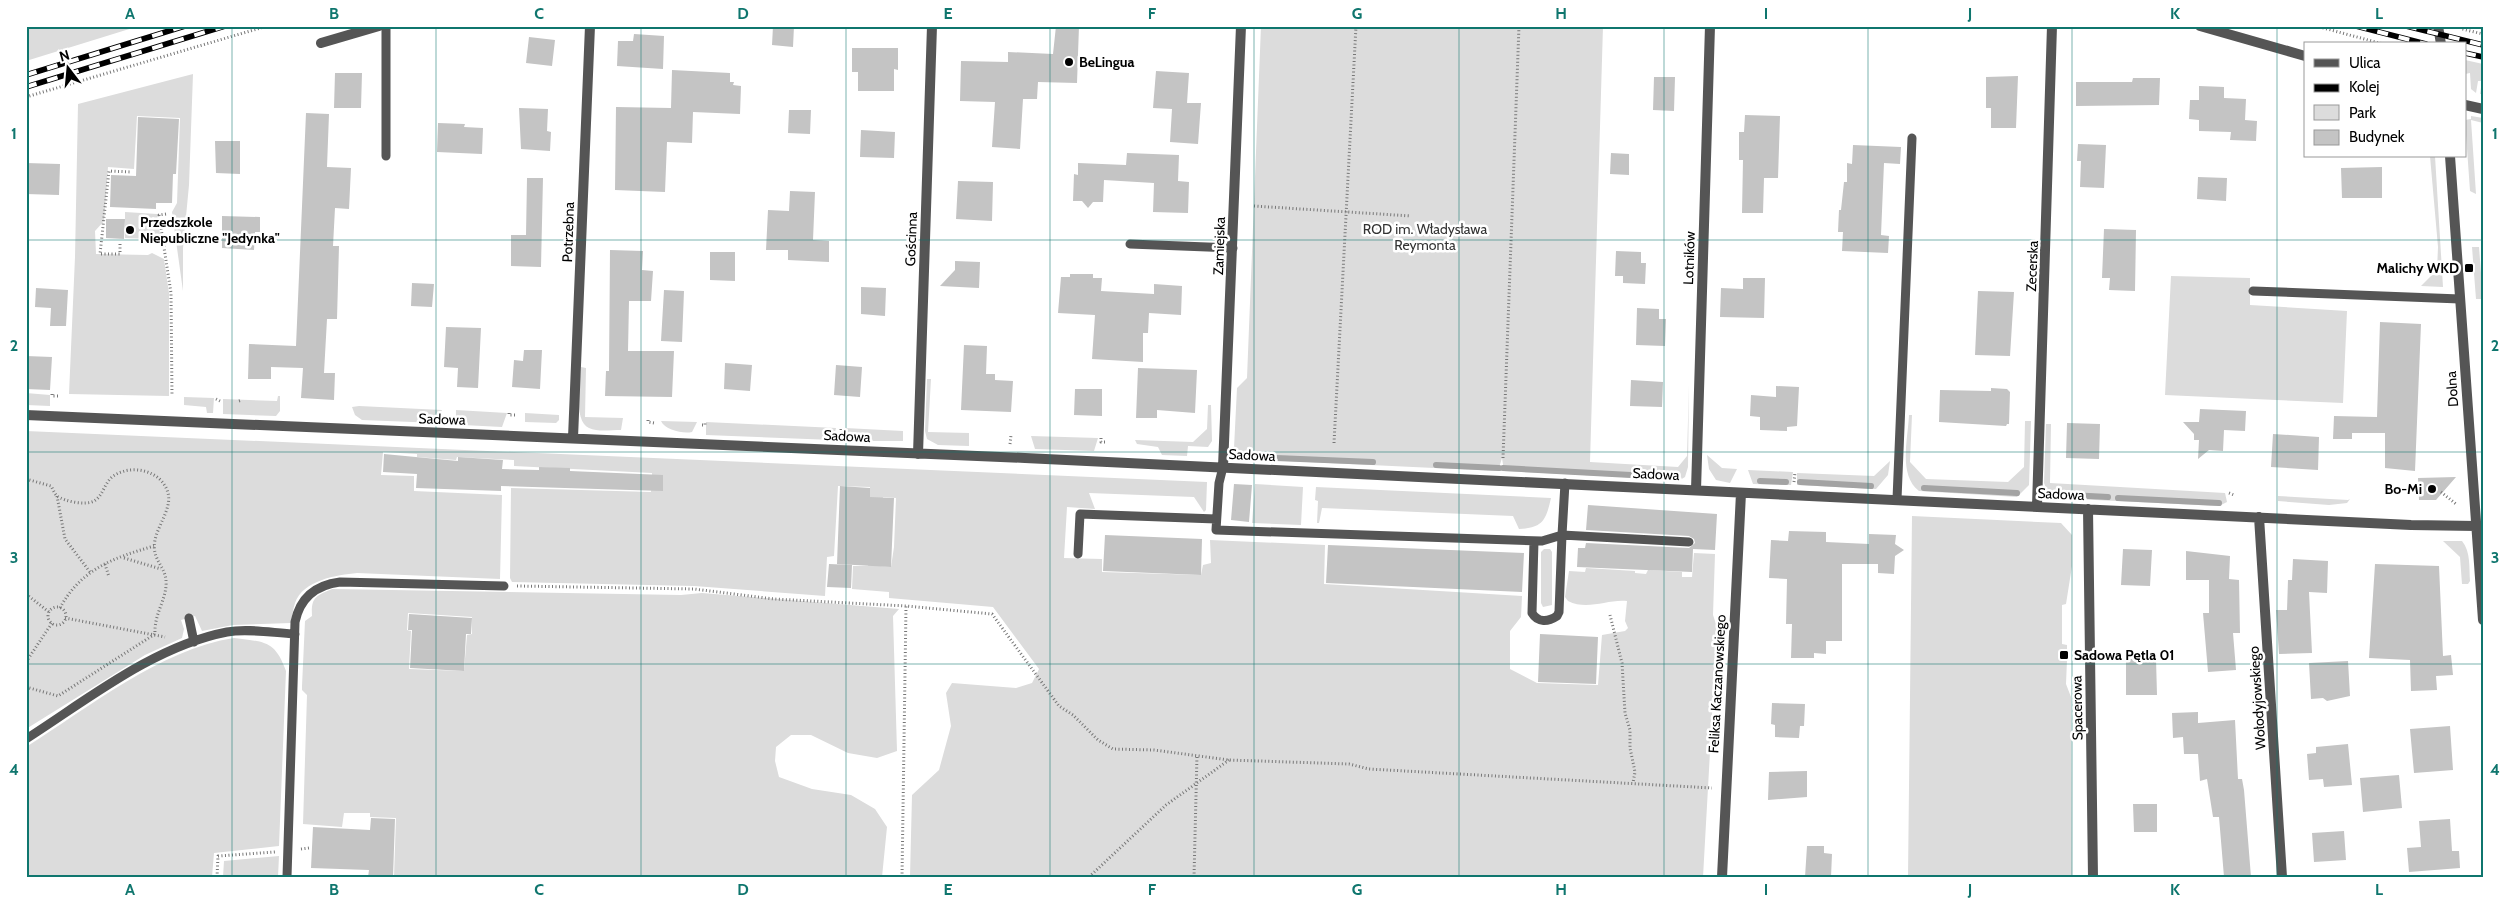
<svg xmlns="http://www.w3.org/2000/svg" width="2509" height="903" font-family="Cabin,sans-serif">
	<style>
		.green { fill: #dcdcdc; fill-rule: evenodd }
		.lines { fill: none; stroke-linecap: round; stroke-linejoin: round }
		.stream { stroke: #a3a3a3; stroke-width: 6 }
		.building { fill: #c4c4c4 }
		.path { stroke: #777; stroke-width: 3; stroke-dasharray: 1 2.5; stroke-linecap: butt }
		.lane { stroke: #555; stroke-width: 9 }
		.street { stroke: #555; stroke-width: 10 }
		.rail-casing { stroke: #000; stroke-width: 5.5 }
		.rail { stroke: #fff; stroke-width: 4; stroke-dasharray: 11; stroke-linecap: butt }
		.grid { fill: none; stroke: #0f766e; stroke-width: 1; stroke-opacity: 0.55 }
		.poi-dot { fill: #000; stroke: #fff; stroke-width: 2 }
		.labels { text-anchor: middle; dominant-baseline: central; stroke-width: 5; stroke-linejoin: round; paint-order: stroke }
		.poi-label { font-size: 14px; font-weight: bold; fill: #000; stroke: #fff; text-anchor: start }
		.park-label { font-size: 14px; fill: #333; stroke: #fff }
		.street-label { font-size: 14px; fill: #000; stroke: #fff }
		.neatline { fill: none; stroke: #0f766e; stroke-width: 2 }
		.grid-label { font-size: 16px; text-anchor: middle; font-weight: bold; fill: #0f766e }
	</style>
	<rect width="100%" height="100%" fill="#fff"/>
	<path class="green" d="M26,26H139L26,61Z
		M1261,26H1603L1590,462L1678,467L1687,456L1689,384L1688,467L1685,477L1680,480L1504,471L1502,458L1498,471L1243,459L1234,448L1237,388L1247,378Z
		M2465,60L2483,64V94H2480L2482,81H2478L2476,93L2471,89L2470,73L2465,74Z
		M193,74L189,185L183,248V291L172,212L177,203L180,118L137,116L134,169L108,167L104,221L95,231L96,254L148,255L152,253L164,259L169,293V396L69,394L75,257L78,104Z
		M2471,116L2483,118V123L2471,120L2476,194L2470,191L2465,120L2471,119Z
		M2430,156H2435L2443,287L2421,286L2437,270L2438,247Z
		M125,212L157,214L160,234L152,239L125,238Z
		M2472,247H2479L2483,299H2476Z
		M2171,276L2250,278V305L2347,311L2343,403L2165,395Z
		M581,367L586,368L585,417L623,418L621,430C611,430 597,432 589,428C573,421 580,382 581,367Z
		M927,379H931L928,432L969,433V446L938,445L927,439L925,431Z
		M26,393L50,395V406L26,405Z
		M278,396H280V411L276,416L223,414V399L277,401Z
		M184,397L214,398L213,413H207L206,407L184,405Z
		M1208,405H1211L1212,441L1208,447L1188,446L1187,456L1162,455L1158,447L1137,444L1135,440L1193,442L1207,429Z
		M359,406L442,410L438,423L362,420L355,415L352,407Z
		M456,410L507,413L502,427L463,425L456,420Z
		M525,413L559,415V420L556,423L525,422Z
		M1909,415H1912L1910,462L1926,479L2008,482L2024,467L2025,421H2031L2029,485L2017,497L1919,491C1898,475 1908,439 1909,415Z
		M661,421L697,422L692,432C683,434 665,430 661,421Z
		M706,422L836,428L833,440L706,435Z
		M2046,424H2051L2050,483L2225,493L2227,502L2219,506L2054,498L2047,491L2044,483Z
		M845,428L903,431V441H847L845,437Z
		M26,431L1207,482L1206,510L1204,512L1194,497L1089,493L1095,509L1067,507L1064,558L1102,559V572L1201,575L1203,565L1211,563L1210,540L1325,545L1324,584L1522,596L1521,617L1510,631V669L1537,683L1598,685L1602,635L1625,631L1628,628L1625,621L1627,601C1607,599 1588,611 1568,601L1565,597L1569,571L1585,572L1586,568L1635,571V573L1646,574L1648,570L1682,572V577H1692L1694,553L1715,554L1713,615L1717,627L1703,877H910L912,795L939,770L951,726L946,693L952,683L1016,688L1032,683L1039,669L993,607L889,598V592L852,589L853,566H868L870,487L838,486L834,556L827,557L825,596L694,586L512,582L510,578L511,488L651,492L652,473L514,466V460L457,457L456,460L417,457V454L383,452L381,475L414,476V491L502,495L500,579L357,573C337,575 303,580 295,603C293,609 292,616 291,623L233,625L202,631L195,616L181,620L184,629L182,638L145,655L26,729ZM883,497L896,498L894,547L891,567L880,566Z
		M1031,436L1098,438L1094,451L1035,449Z
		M1707,455L1722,468L1737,469L1730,483L1716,480L1709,469Z
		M1890,461L1888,475L1876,489L1797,485V473L1874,476Z
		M1748,470L1793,472L1791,485L1753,484Z
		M1255,484L1303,487L1301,525L1252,523Z
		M1316,487L1551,498C1546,520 1543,528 1519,529L1513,516L1322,508L1319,523H1317L1318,501L1315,500Z
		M2278,496L2348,500L2350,499L2347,503L2329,505L2278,501Z
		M1912,516L2061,523L2072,535V566L2066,604L2062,605V644L2067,645V650H2060V660H2067L2066,684L2071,697L2072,877H1908Z
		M2443,541H2462C2471,552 2469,568 2470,581L2468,584H2462L2460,557Z
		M1544,549H1550L1552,552V605L1543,607L1541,603V552Z
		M332,589L681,595L702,593L899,609L893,616L897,751L877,758L848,753L811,735H791L776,747L775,761L779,777L812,789L851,795L875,809L887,827L882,877H394L396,818L370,817V813H344L342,827L303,824L307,695L302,690V686L305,621L312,616C311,598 315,596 332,589ZM408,613L472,617V634L467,635L464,671L409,669L411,631L407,630Z
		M234,638C264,642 275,640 286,671L279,846L214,853L212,877H26V747C88,708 161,649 234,638Z
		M279,856L278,877H223L224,861Z"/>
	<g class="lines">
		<path class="stream" d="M26,28L28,26
			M1255,457L1373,462
			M1436,465L1499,468
			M1503,468L1668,477
			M1760,481L1786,482
			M1800,482L1871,486
			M1924,488L2017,493
			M2070,495L2108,497
			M2118,498L2219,503"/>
	</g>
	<path class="building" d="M773,26H794L793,47L772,45Z
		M1056,26H1079L1077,83L1038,82L1037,99H1023L1020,149L992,147L995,102L960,101L961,61L1008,62V52L1053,54Z
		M634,34L664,36L663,69L617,66L618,41H633Z
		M529,37L555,40L552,66L526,63Z
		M852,48H898V70L894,69V91H858V72H852Z
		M672,70L730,73V82H734L733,85L741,86L740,114L693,112L692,143L667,142L665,192L615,190L616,107L671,108Z
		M1156,71L1189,73L1187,103H1201L1198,144L1170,142L1172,109L1153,108Z
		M335,73H362L361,108H334Z
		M2018,76L2016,128H1991V108H1986V77Z
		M1654,77H1675L1674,111L1653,110Z
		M2133,78H2160L2159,105L2076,106V82H2132Z
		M2199,86L2224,87V98L2246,99L2245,120L2257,121L2256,141L2230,140L2231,132L2199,131V120L2189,119L2190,100H2199Z
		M519,108L548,109L547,131L551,132L550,151L521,149Z
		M789,110H811L810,134L788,133Z
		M306,113L329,114L327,167L351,168L349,209L335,208L333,246H339L337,319H327L324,373H335L334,400L301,398L303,368L271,367V379H248L249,344L296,346Z
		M1745,115L1780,116L1778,178H1764L1763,213H1742L1743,160H1739V132H1744Z
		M138,117L179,119L176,174H173L172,203H156V209L110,207L111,175L136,176Z
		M438,123L465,124L464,127L483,128L482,154L437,152Z
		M861,130L895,132L894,158L860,157Z
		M215,141H240V174L216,173Z
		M2078,144L2106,145L2104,188L2080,187L2081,161H2077Z
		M1853,145L1901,147L1900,164L1884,163L1881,235L1889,236L1888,253L1842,251L1843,232H1838L1839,210H1841L1844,182H1847V163L1852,164Z
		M1127,153L1179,155L1178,181L1189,182L1188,213L1153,212L1154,183L1104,180L1103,202H1093L1088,208L1082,201H1073L1074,174L1078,175V163L1126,165Z
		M1611,153L1629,154V175L1610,174Z
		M26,163L60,164L59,195L26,194Z
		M2382,167V198H2342L2341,168Z
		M2198,177L2227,178L2226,201L2197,199Z
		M527,178H543L541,267L511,266V235H526Z
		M958,181L993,182L992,221L956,219Z
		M790,191L815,192L813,240L829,241V262L788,260V250H766L768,210L789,211Z
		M222,216L260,217V232H255L254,250L222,248Z
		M106,219H125L124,239L106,238Z
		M2104,229L2136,230L2135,291L2109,290L2110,278H2102Z
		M610,250L643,251L642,270L653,271L651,301H629L628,351H674L672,397L605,396L606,371H609Z
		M1616,251L1641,252V263H1646L1645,284L1623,283V276H1615Z
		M710,252H735V281L710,280Z
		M955,261L980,262L979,288L940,286L955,270Z
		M1070,274H1093V278H1102L1101,291L1154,294V284L1182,286L1181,315L1149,313L1148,333H1143V362L1092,359L1095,315L1058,313L1061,277H1070Z
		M1743,278H1765L1764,318L1720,317L1721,288L1743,289Z
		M412,283L434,284L432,307L411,306Z
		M861,287L886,288L885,316L861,314Z
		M36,288L68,290L66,326H50L51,308L35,307Z
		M664,290L684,291L682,342L661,341Z
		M1978,291L2014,292L2010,356L1975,355Z
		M1637,308L1659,309V319H1666L1665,346L1636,345Z
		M2380,322L2421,324L2415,471L2385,468V433H2352V439H2333L2334,416L2377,417Z
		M446,327L481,328L478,388L457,387L458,368L444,367Z
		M964,345L987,346L986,374H995V380L1013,381L1011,412L961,410Z
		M524,350H542L540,389L512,387L514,360L523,361Z
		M26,356L52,357L50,390L26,389Z
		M725,363L752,365L750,391L724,389Z
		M836,365L862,367L860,397L834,395Z
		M1138,368L1197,370L1195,413L1157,410V418H1136Z
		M1631,380L1663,382L1662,407L1630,406Z
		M1776,386L1799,387L1797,426L1787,427V431L1760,430V417L1750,416L1751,395L1776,397Z
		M1991,388L2007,389L2010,392L2009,424H2007L2006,426L1939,422L1940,390L1991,391Z
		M1075,389H1102V416L1074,415Z
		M2200,409L2246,411L2245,431L2224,430L2223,451L2209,450L2198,459L2199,440H2194V434L2183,422H2199Z
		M2067,423L2100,424L2099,459L2066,458Z
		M2273,434L2319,437L2318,470L2271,467Z
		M384,454L458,461V457L503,460L502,469L539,470V467L570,468V471L663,475V491L501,486V491L416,488L417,474L383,472Z
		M2456,477L2436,500H2419L2418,478Z
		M1234,484L1252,485L1249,522L1231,520Z
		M840,486L870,488V497L894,498L891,567L837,564Z
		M1588,505L1717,514L1715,550L1693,549L1692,572L1577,567L1578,548H1585L1586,543L1689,548L1695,543L1694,539L1689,536L1586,530Z
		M1789,531L1826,532V542L1869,544V534L1896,535L1895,544L1904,550L1895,556L1894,574L1878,573V564H1842V641H1826V654L1814,653V658H1791L1792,624H1786L1787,579L1769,578L1771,540L1788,541Z
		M1105,535L1202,539L1201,575L1103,571Z
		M1328,545L1524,553L1522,592L1326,583Z
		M2123,549L2152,550L2150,586L2121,585Z
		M2186,551L2230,556L2229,579L2239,580L2240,633H2233L2236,670L2208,672L2203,613H2209V580H2186Z
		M2293,559L2328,561L2327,593L2309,592L2312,653L2279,654L2276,610H2287L2288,580H2292Z
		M829,564L852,565L851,588L827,587Z
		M2375,564L2439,566L2443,656L2451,655L2453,675L2436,676L2437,690L2411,691L2410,660L2369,658Z
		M409,614L472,618L471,634H466L464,671L410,668L412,630H408Z
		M1540,634L1598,637L1596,684L1538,682Z
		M2126,659H2156L2157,695H2126Z
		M2348,661L2350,696L2327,701L2323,698L2311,699L2309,663Z
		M1772,703L1805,704L1804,726H1800L1799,738L1775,737V725L1771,724Z
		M2198,712V723L2235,720L2238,779H2242L2244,790L2251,877H2224L2219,817H2213L2207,779L2200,781L2198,754H2184L2183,737L2173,738L2172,713Z
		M2450,726L2453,770L2414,773L2410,729Z
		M2348,744L2352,785L2324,787L2323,779L2309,780L2307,754L2316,753V747Z
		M1807,771V797L1768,800L1769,772Z
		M2399,775L2402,808L2363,812L2360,778Z
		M2133,804H2157V832H2134Z
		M371,818L395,819L393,877H368L369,870L311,868L313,827L370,830Z
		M2450,819L2452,851H2459L2460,868L2409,872L2407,848L2421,847L2419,821Z
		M2344,831L2346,860L2314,862L2312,833Z
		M1807,846H1824V853L1832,854L1831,877H1805Z"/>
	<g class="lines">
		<path class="path" d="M2316,26L2383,44
			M2462,26V29L2483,34
			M26,97L267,26
			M1254,206L1411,216
			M166,214L159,215L171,293L172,396
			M120,244V254H100L109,171L132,172
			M52,394V396H59
			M216,399L220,401
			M239,401L242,400
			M509,413V415H515
			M648,420V422L654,423
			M702,425H705V422
			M841,437V428
			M1101,438V442H1107
			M1334,443L1356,26
			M1010,444L1011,435
			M1503,458L1519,26
			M26,479L51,486C53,489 54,493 57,496C64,501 85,506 94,501C103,496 104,484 112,477C130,463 162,470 168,493C172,508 158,525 155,540C151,560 166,566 166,582C167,599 154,613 155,634
			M1794,482L1795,472
			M2441,492L2456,504
			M2229,493L2234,495
			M57,496L65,539L90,572
			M124,558L161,569
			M105,564L109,577
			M517,586L694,589L774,599L906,606L992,614L1059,706L1073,715L1098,740L1113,749L1154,750L1229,760L1349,764L1369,769L1712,788
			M26,594L49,612
			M48 616a9 9 0 1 1 18 0a9 9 0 1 1-18 0Z
			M60,608C81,569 113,558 154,546
			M1610,615L1622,663L1625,713L1630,730V748L1635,772L1633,783
			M65,618L165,637
			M26,662L52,623
			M26,687L58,696L155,634
			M301,849L309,848
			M217,877L218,856L275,852
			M902,877L906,606
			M1089,877L1166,805L1229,760
			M1194,877L1197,755"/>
		<path class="lane" d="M386,156V26
			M1130,244L1233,248
			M2253,291L2460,299
			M1223,467L1219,483L1216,530L1542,541L1562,535L1565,483
			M1897,499L1912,138
			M1534,541L1532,613C1538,623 1548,622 1557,616L1559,612L1562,535L1689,542
			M1078,554L1080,514L1216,519
			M189,618L194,642
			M26,739C87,700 154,646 227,632C248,628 273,633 295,634
			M287,877L295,622C300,598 316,585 340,582L504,586"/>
		<path class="street" d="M2200,26L2305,56
			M2438,26L2441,44
			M321,43L379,26
			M2465,105L2483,109
			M2450,156L2483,620
			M26,415L1025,458L2411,525L2476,526
			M573,438L590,26
			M918,454L932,26
			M1223,467L1241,26
			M1696,490L1710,26
			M2037,506L2052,26
			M2088,509L2093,877
			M2259,517L2282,877
			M1722,877L1741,493"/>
		<defs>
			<path id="rail" d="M2356,26L2426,44
				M2406,26L2483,45
				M2465,53L2483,57
				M26,75L185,26
				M26,87L225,26"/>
		</defs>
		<use href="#rail" class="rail-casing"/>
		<use href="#rail" class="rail"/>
	</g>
	<path class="grid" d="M232,26V877M436,26V877M641,26V877M846,26V877M1050,26V877M1254,26V877M1459,26V877M1664,26V877M1868,26V877M2072,26V877M2277,26V877M26,240H2483M26,452H2483M26,664H2483"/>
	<g class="poi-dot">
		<circle cx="1069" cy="62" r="5"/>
		<circle cx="130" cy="230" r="5"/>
		<rect x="2464" y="263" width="10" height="10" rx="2.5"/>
		<circle cx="2432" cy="489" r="5"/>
		<rect x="2059" y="650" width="10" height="10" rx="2.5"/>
	</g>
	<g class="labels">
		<g class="poi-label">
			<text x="1079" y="62">BeLingua</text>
			<text x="140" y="222">Przedszkole<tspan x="140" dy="16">Niepubliczne "Jedynka"</tspan></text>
			<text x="2459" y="268" text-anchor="end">Malichy WKD</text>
			<text x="2422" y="489" text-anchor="end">Bo-Mi</text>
			<text x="2074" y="655">Sadowa Pętla 01</text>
		</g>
		<g class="park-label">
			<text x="1425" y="229">ROD im. Władysława<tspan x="1425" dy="16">Reymonta</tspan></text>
		</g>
		<g class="street-label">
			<text transform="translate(568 232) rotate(-88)">Potrzebna</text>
			<text transform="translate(911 239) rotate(-88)">Gościnna</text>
			<text transform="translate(1219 246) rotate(-88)">Zamiejska</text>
			<text transform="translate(1689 258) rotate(-88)">Lotników</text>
			<text transform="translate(2032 266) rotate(-88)">Zecerska</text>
			<text transform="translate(2452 389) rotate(-94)">Dolna</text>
			<text transform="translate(442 419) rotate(2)">Sadowa</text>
			<text transform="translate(847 436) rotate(3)">Sadowa</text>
			<text transform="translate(1252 455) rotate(3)">Sadowa</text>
			<text transform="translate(1656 474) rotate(3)">Sadowa</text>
			<text transform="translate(2061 494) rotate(3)">Sadowa</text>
			<text transform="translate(1717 684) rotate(-87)">Feliksa Kaczanowskiego</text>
			<text transform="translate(2257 698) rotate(-94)">Wołodyjowskiego</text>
			<text transform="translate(2077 708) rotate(-91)">Spacerowa</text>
		</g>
	</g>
	<rect width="2509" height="903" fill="none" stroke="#ffffff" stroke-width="55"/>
	<rect x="2304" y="42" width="162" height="115" fill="#ffffff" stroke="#999999"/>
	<rect x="2314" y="59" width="25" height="8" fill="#555555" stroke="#999999"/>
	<text x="2349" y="68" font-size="15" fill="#000000">Ulica</text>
	<rect x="2314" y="84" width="25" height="8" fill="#000000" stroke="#999999"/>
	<text x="2349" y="92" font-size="15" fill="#000000">Kolej</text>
	<rect x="2314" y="105" width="25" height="15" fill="#dcdcdc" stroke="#999999"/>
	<text x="2349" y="118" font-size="15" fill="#000000">Park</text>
	<rect x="2314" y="130" width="25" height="15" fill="#c4c4c4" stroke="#999999"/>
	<text x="2349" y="142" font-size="15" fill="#000000">Budynek</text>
	<g transform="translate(68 68) rotate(344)" stroke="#ffffff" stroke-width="4" paint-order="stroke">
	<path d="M0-4L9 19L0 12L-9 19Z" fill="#000000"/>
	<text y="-8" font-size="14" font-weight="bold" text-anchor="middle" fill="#000000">N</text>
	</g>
	<rect x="28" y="28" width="2454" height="848" class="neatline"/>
	<g class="grid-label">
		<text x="130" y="19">A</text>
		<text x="334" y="19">B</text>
		<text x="539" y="19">C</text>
		<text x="743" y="19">D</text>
		<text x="948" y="19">E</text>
		<text x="1152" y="19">F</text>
		<text x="1357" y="19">G</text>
		<text x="1561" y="19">H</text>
		<text x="1766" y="19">I</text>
		<text x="1970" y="19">J</text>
		<text x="2175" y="19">K</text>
		<text x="2379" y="19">L</text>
		<text x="14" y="139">1</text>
		<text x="2495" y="139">1</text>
		<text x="14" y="351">2</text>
		<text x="2495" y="351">2</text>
		<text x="14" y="563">3</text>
		<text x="2495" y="563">3</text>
		<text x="14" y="775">4</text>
		<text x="2495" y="775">4</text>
		<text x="130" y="895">A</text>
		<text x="334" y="895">B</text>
		<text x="539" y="895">C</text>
		<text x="743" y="895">D</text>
		<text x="948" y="895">E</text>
		<text x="1152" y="895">F</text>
		<text x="1357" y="895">G</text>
		<text x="1561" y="895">H</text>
		<text x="1766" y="895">I</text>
		<text x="1970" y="895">J</text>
		<text x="2175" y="895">K</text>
		<text x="2379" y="895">L</text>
	</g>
</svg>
